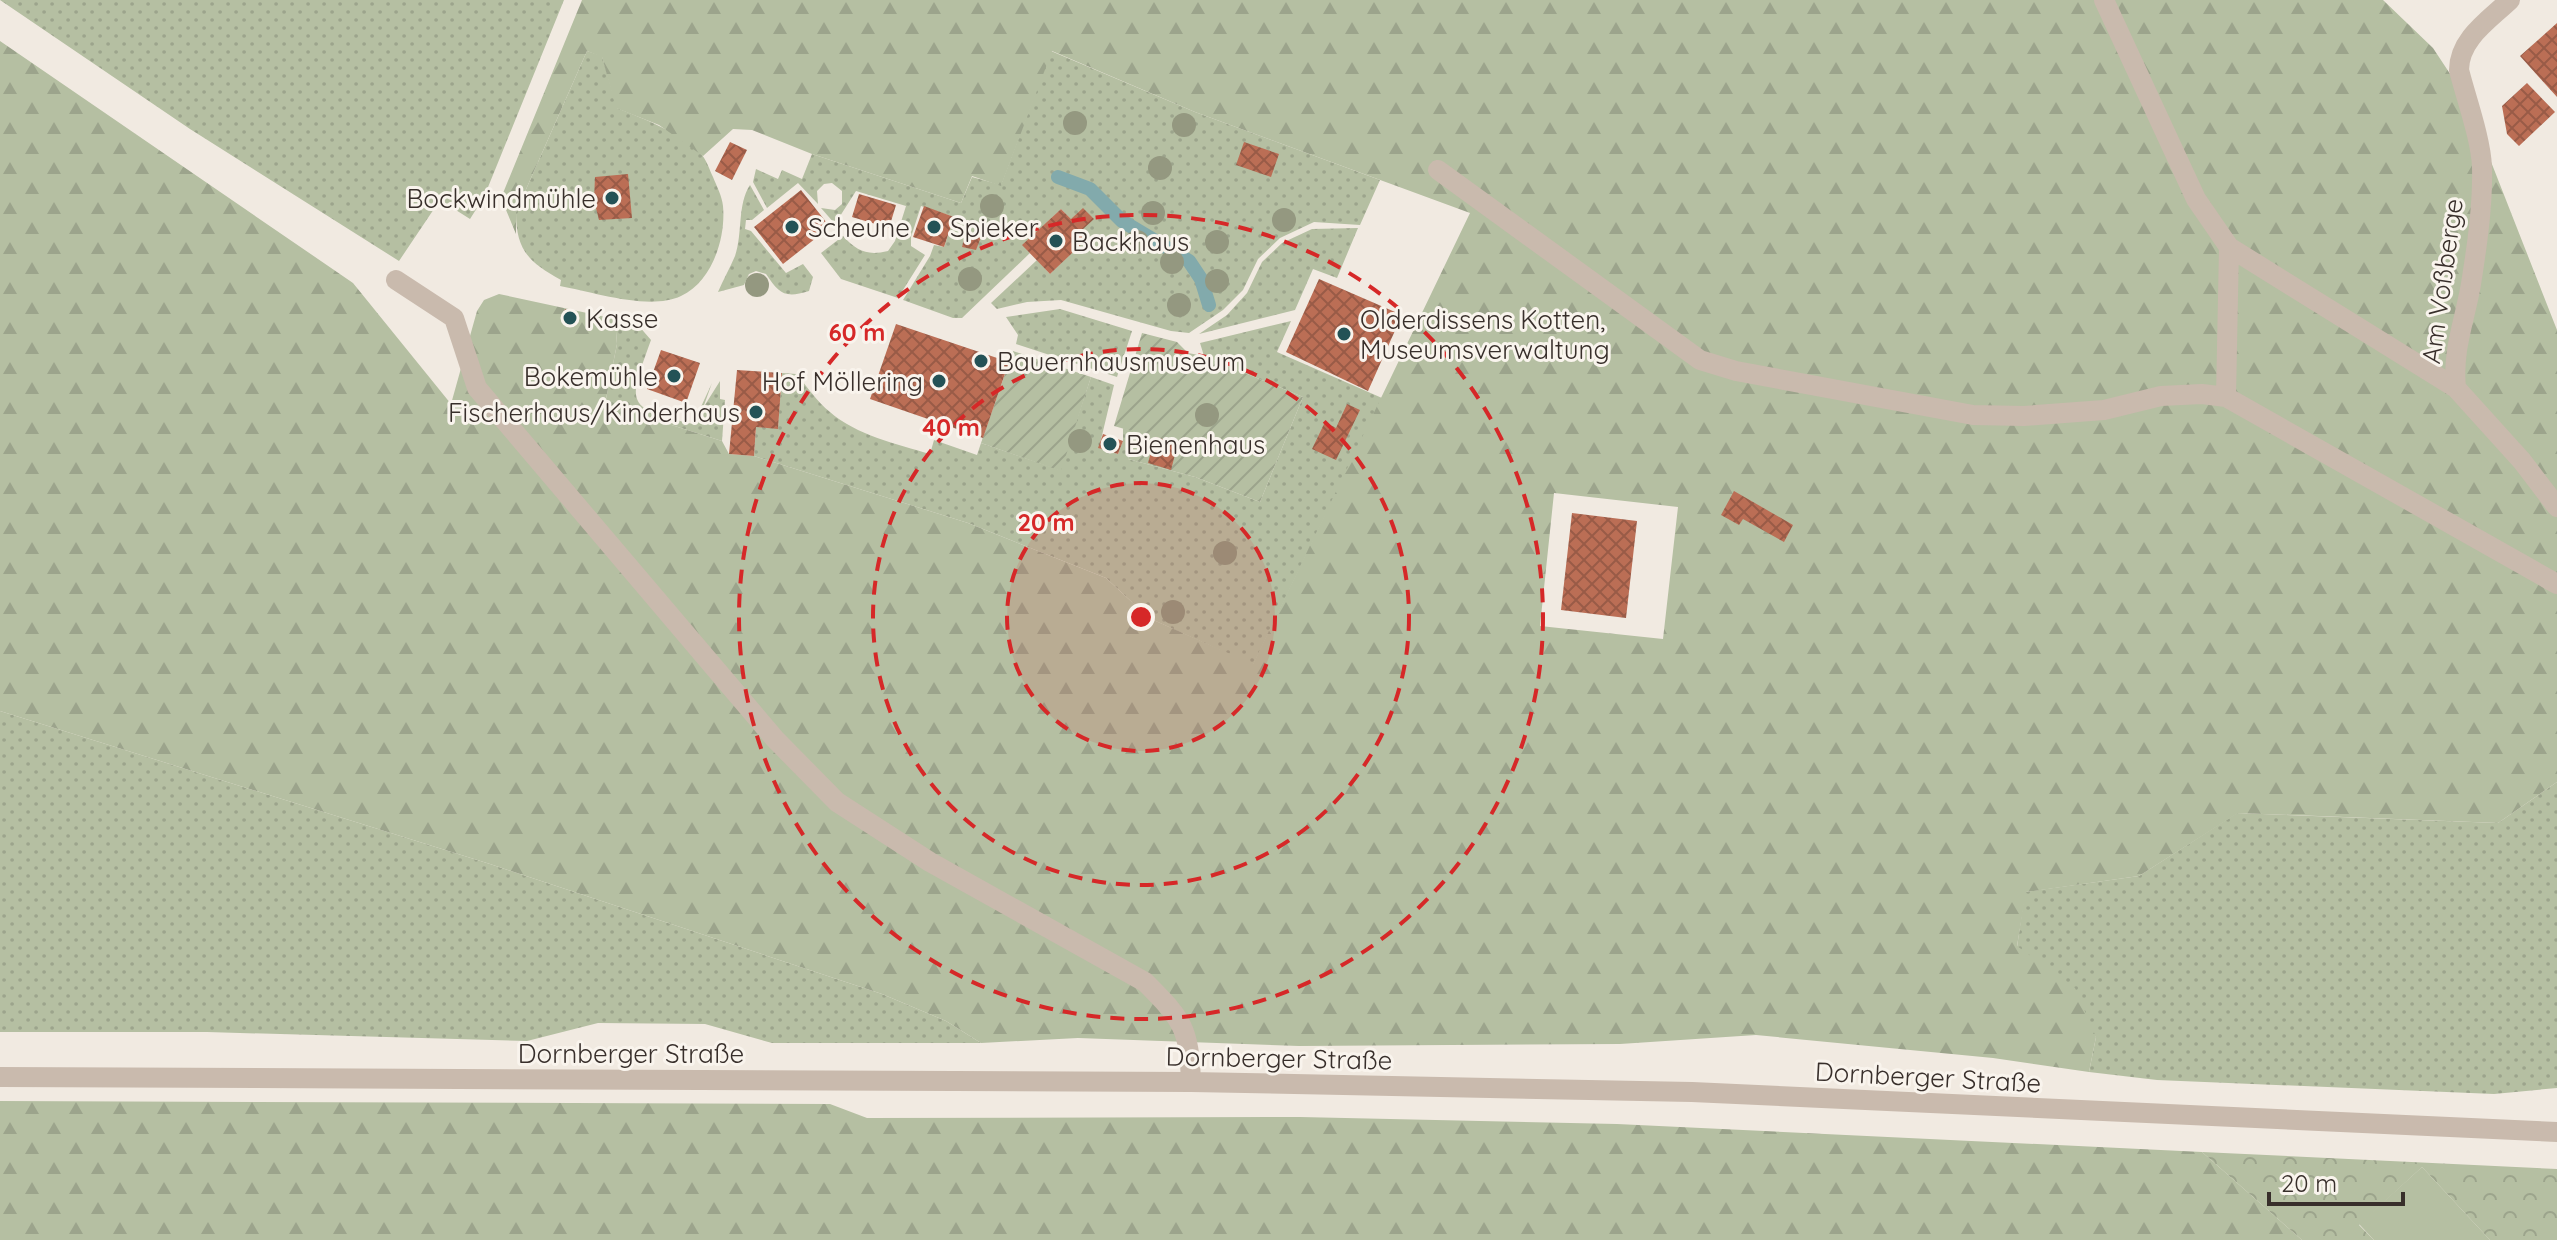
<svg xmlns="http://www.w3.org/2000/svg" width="2557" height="1240" font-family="Quicksand,sans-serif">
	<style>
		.grass { fill: url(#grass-dots) }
		.forest { fill: url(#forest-firs); fill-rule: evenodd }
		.park { fill: url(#park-crowns) }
		.garden { fill: url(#garden-furrows) }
		.pitch { fill: #b5bfa2 }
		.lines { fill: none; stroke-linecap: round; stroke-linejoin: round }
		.stream { stroke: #82aaac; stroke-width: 14 }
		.building { fill: url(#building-cross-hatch) }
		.minor { stroke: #c9baad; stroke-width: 20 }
		.tree { fill: #949880 }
		.ring { fill: none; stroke: #d62828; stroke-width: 4; stroke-dasharray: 14 10 }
		.poi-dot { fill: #245256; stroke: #f9f4ed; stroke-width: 3 }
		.labels { text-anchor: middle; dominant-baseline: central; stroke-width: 6; stroke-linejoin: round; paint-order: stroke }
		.poi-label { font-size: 26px; fill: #382f2b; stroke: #f9f4ed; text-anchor: start }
		.street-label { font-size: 26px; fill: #382f2b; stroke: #f9f4ed }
		.centre { fill: #d62828; stroke: #f9f4ed; stroke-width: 4 }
		.ring-label { font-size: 24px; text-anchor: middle; font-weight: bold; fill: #d62828; stroke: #f9f4ed; stroke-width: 6; stroke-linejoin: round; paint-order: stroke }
	</style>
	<defs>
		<pattern id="grass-dots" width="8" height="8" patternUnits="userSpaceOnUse" patternTransform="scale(2)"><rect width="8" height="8" fill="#b5bfa2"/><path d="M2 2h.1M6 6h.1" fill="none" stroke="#9ca48c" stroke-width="1.8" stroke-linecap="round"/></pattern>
		<pattern id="forest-firs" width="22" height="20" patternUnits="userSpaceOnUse" patternTransform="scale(2)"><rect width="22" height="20" fill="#b5bfa2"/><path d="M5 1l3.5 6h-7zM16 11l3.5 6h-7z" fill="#9ca48c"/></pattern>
		<pattern id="park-crowns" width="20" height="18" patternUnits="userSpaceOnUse" patternTransform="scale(2)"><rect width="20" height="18" fill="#b5bfa2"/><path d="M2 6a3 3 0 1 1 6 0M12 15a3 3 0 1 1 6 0" fill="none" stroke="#9ca48c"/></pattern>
		<pattern id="garden-furrows" width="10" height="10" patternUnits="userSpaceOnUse" patternTransform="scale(2)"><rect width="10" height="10" fill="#b5bfa2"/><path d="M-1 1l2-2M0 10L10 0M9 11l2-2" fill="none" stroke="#9ca48c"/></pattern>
		<pattern id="building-cross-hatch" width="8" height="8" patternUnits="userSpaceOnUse" patternTransform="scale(2)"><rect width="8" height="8" fill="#bb6e55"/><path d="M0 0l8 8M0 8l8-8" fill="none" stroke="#995b47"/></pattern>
	</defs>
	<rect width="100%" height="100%" fill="#f1eae1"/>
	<path class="grass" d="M0,0H564L484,197L470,219L440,200L399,261L190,129Z
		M587,51L602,56L617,108C646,120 680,132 702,155C707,161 710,171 713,177C717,187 722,196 723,206C726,238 712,282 681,296C650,311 593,292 560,286L561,280C529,262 516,251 516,212Z
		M1051,51L1195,112L1380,180L1360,225L1314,222L1280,238L1258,259L1243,290L1223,310L1189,333L1171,331L1061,300L1027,302L997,309L991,303L1037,260L1050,274L1088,237L1061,209L1023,245L1030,253L962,318H953L903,300L930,256L934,245L944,247L954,217L921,206L911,237V246L925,255L898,298L841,279L821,253L843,236C857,251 867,256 888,251L895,241L906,206L856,191L835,224L821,208L835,210L842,204V191L832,183L824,184L817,191L818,204L798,183L767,208L753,182L756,169L778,179L782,170L802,179L812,154L961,203L972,177L1001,185Z
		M750,185L764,210L752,220H746L745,229L751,231L786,273L803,264L813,277L809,291C784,299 779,293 766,274L756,271L749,274L744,285L718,292C723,280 730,268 735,256C743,233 737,205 750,185Z
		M1358,228L1337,278L1313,269L1295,310L1199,334L1227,315L1247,293L1262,262L1282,243L1312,229Z
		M1060,309L1132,331L1117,377L1016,344L1018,335L1006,317Z
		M615,319L638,325L651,340C629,402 622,408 693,424L712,383L703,408L720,381V399L725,400L722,441L605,404L617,344Z
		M1291,321L1277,352L1382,398L1253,665L1149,618L1106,578L968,523L754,456L756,427L778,428L782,373L796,374C807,386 817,402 830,412C856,435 897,444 930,454L934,440L977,455L981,443L1060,470L1091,377L1114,385L1099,448L1118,454L1123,441V428L1136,432L1128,459L1195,477L1260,502L1303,397L1204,356L1200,343Z
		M0,711L490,864L882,994L946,1021L981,1043H772L705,1024L598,1023L527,1041L207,1032H0Z
		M2557,782V1088L2494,1094L2157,1080L2089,1072L2096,1037L2017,947L2025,892L2139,876L2237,813L2498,823Z"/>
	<path class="forest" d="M582,0H2383L2433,48L2466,98L2557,330V782L2498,823L2238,813L2139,876L2026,892L2017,946L2075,988L2096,1037L2089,1072L1993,1058L1756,1035L1620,1044L1299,1046L1078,1038L981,1043L946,1021L882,994L490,864L0,711V41L353,283L451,404L477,311L484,300L499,294L615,319L617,344L605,404L722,441L729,454L754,456L968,523L1106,578L1149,618L1253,664L1470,213L1195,112L1052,51L1001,186L972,176L961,203L812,154L752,130L733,129L703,156L659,125L616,108L602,57L587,51L516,212V234L501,198ZM1554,493L1678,507L1663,639L1540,626Z
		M0,1101L830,1104L867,1118L1300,1117L1617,1124L2202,1152L2302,1240H0Z"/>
	<path class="park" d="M2202,1152L2557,1169V1240H2490L2422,1167L2359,1225L2374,1240H2302Z"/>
	<path class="garden" d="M1142,333L1177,342L1188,353L1204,356L1303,397L1260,502L1195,477L1128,459L1135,432L1114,426Z
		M1013,351L1091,377L1061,471L981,443Z"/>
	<path class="pitch" d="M2422,1167L2490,1240H2374L2359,1224Z"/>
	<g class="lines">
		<path class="stream" d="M1058,177L1090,189L1122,221L1189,261L1201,279L1209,305"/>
	</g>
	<path class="building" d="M2557,23V97L2520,56Z
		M2527,83L2555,112L2519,146L2507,134L2502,106Z
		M730,142L747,150L732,180L715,171Z
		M1244,142L1279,154L1271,177L1236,165Z
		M628,174L632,218L599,220L594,200L595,177Z
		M801,190L830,227L783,264L754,227Z
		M859,194L896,205L889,228L852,217Z
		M924,206L954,217L944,247L913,237Z
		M1083,208L1094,219L1082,230L1089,237L1050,274L1022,245L1061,209L1071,219Z
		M966,233L981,237L976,250L962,247Z
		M1319,279L1402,315L1368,391L1286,352Z
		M565,309L578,313L574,325L562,322Z
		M896,324L1009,362L983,438L870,399Z
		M661,350L700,363L686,403L647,389Z
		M737,370L782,373L778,429L756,427L754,456L729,454Z
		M1347,404L1360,410L1336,460L1312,449L1325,422L1336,428Z
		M1103,434L1123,441L1118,454L1098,448Z
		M1155,437L1178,443L1171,470L1148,463Z
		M1734,491L1793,525L1784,542L1743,519L1739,525L1721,515Z
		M1572,513L1637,521L1626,618L1561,610Z"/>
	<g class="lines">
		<path class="minor" d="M2104,0L2196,199L2229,247L2456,388L2522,461L2557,507
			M1438,170L1700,360L1736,371L1973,415L2024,416L2104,410L2161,396L2202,394L2226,397L2557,584
			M396,280L454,318L477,388L775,739L837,802L930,862L1145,982C1183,1020 1189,1028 1191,1082
			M2456,388C2452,350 2465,320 2471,284C2477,246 2483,205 2482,167C2481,139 2466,98 2459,70C2459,39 2489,20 2510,0
			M2226,397L2229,247
			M0,1077L1191,1082L1692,1092L2557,1132"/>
	</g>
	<g class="tree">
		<circle cx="1075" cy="123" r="12"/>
		<circle cx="1184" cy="125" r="12"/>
		<circle cx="1160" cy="168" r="12"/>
		<circle cx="992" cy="206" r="12"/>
		<circle cx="1153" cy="213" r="12"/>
		<circle cx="1284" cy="220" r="12"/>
		<circle cx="1137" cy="242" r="12"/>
		<circle cx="1217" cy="242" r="12"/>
		<circle cx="1172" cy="262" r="12"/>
		<circle cx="970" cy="279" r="12"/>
		<circle cx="1217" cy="281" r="12"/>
		<circle cx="757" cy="285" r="12"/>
		<circle cx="1179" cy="305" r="12"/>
		<circle cx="1207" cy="415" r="12"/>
		<circle cx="1080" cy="441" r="12"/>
		<circle cx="1225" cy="553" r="12"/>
		<circle cx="1173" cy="612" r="12"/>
	</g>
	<circle cx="1141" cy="617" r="134" fill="#d62828" fill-opacity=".12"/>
	<g class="ring">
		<circle cx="1141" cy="617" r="134"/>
		<circle cx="1141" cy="617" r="268"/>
		<circle cx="1141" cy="617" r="402"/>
	</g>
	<g class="poi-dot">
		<circle cx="612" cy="198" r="8"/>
		<circle cx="792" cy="227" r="8"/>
		<circle cx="934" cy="227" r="8"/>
		<circle cx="1056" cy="241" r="8"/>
		<circle cx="570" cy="318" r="8"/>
		<circle cx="1344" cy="334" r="8"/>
		<circle cx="981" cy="361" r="8"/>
		<circle cx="674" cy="376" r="8"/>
		<circle cx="939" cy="381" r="8"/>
		<circle cx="756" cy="412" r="8"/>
		<circle cx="1110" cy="444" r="8"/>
	</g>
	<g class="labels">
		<g class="poi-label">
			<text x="596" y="198" text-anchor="end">Bockwindmühle</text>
			<text x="808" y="227">Scheune</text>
			<text x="950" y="227">Spieker</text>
			<text x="1072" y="241">Backhaus</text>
			<text x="586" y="318">Kasse</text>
			<text x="1360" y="319">Olderdissens Kotten,<tspan x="1360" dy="30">Museumsverwaltung</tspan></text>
			<text x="997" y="361">Bauernhausmuseum</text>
			<text x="658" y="376" text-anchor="end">Bokemühle</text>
			<text x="923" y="381" text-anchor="end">Hof Möllering</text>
			<text x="740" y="412" text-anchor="end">Fischerhaus/Kinderhaus</text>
			<text x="1126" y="444">Bienenhaus</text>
		</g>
		<g class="street-label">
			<text transform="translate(2442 281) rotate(-82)">Am Voßberge</text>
			<text x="631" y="1053">Dornberger Straße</text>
			<text transform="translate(1279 1058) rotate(1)">Dornberger Straße</text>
			<text transform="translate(1928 1077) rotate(3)">Dornberger Straße</text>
		</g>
	</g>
	<circle cx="1141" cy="617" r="12" class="centre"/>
	<g class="ring-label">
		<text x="857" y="341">60 m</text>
		<text x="951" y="436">40 m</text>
		<text x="1046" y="531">20 m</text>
	</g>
	<path d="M2269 1192v12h134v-12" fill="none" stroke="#382f2b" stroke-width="4"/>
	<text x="2281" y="1192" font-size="24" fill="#382f2b" stroke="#f9f4ed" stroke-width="6" paint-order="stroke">20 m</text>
</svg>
